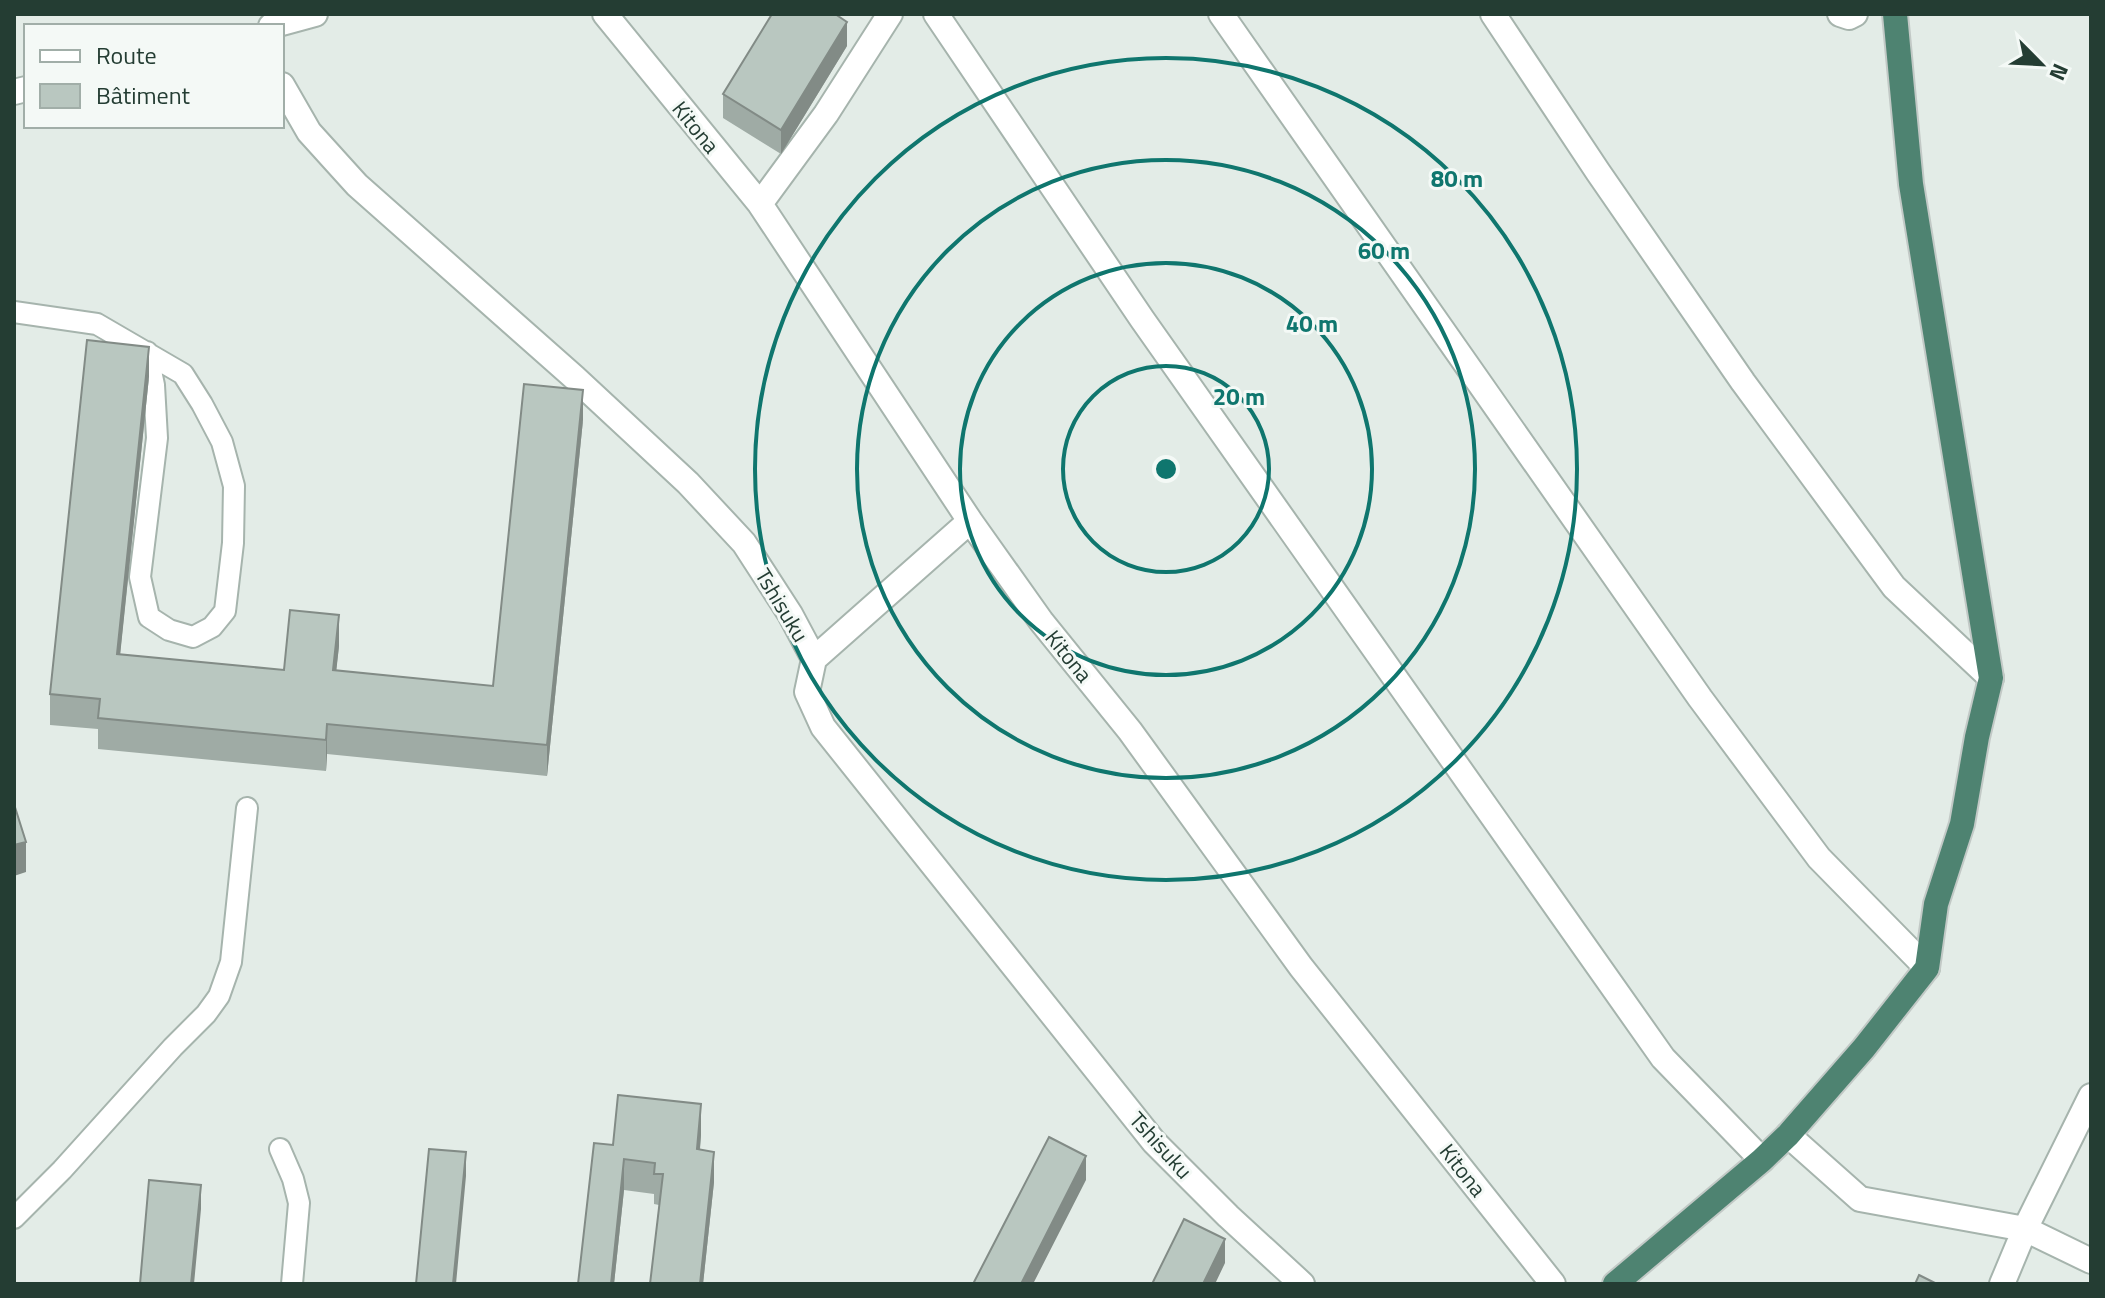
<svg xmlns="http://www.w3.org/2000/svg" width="2105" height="1298" font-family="'Titillium Web',sans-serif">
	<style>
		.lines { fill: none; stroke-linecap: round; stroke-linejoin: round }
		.service-casing { stroke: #a6b4ad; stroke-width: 24 }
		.minor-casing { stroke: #a6b4ad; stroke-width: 28 }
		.trunk-casing { stroke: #c2c9c6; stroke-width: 28 }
		.service { stroke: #fff; stroke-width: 20 }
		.minor { stroke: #fff; stroke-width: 24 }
		.trunk { stroke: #4e8371; stroke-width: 24 }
		.wall { fill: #9faba5 }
		.shaded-wall { fill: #828b86 }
		.building { fill: #b9c7c0; stroke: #828b86; stroke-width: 2 }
		.ring { fill: none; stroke: #0f766e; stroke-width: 4 }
		.labels { text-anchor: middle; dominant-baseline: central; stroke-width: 6; stroke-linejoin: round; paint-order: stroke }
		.street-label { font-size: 22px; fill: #243d33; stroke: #f4f9f6 }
		.centre { fill: #0f766e; stroke: #f4f9f6; stroke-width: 4 }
		.ring-label { font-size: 24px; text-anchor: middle; font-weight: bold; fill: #0f766e; stroke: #f4f9f6; stroke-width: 6; stroke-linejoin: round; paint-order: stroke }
	</style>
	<rect width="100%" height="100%" fill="#e3ece7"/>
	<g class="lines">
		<defs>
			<path id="service" d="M14,312L97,324L183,374L202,404L222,442L234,486L233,543L225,611L212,627L193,637L169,630L149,617L140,577L157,438L154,385L147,352
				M280,1149L293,1179L299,1203L292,1284
				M14,1218L62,1170L173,1047L206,1014L219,996L231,962L247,808"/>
			<path id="minor" d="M605,14L760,204L970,521L1041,621L1130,731L1301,967L1553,1284
				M936,14L1142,319L1663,1058L1762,1160
				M1221,14L1700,698L1819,858L1927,968
				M1493,14L1598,172L1743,382L1894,587L1991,678
				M1840,14L1849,17L1855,14
				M271,26L315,14
				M282,85L309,132L357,185L575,378L688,483L744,543L790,614L814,659L807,692L823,727L1154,1142L1228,1216L1302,1284
				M14,92L26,89
				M760,204L826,114L890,14
				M814,659L970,521
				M1788,1135L1860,1199L2025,1229L2091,1261
				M2002,1284L2025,1229L2091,1096"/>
			<path id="trunk" d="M1615,1284L1762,1160L1788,1135L1864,1048L1927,968L1936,904L1962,824L1977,737L1991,678L1911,184L1895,14"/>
		</defs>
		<use href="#service" class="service-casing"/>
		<use href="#minor" class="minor-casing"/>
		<use href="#trunk" class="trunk-casing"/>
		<use href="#service" class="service"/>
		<use href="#minor" class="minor"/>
		<use href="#trunk" class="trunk"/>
	</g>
	<path class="wall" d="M847,46L781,154L723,118V94Z
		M149,377L120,654L284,670L339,646L336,671L493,686L583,420L547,776L327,754L326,771L98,749V729L50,725V694Z
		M701,1135L700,1150L714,1182L703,1284H650L659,1205L654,1204V1194L624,1190L614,1284H578L613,1145Z"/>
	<path class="shaded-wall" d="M847,22V46L781,154V130Z
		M149,347V377L117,685V654Z
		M583,390V420L547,776V745Z
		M339,615V646L333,701V670Z
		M327,724V754L326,771V740Z
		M26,842V872L14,876V845Z
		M701,1104V1135L697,1180V1149Z
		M466,1152V1176L456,1284H453Z
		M714,1152V1182L703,1284H700Z
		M1086,1156V1180L1033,1284H1021Z
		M624,1159V1190L614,1284H611Z
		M201,1185V1209L194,1284H191Z
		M1225,1239V1263L1215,1284H1203Z"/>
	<path class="building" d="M772,14H835L847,22L781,130L723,94Z
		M87,340L149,347L117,654L284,670L290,610L339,615L333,670L493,686L524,384L583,390L547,745L327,724L326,740L98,718L100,699L50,694Z
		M14,804L26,842L14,845Z
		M618,1095L701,1104L697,1149L714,1152L700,1284H650L663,1174H654L655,1163L624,1159L611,1284H578L594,1143L613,1145Z
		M1049,1137L1086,1156L1021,1284H973Z
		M429,1149L466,1152L453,1284H416Z
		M149,1180L201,1185L191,1284H140Z
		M1184,1219L1225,1239L1203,1284H1152Z
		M1919,1275L1937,1284H1915Z"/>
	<g class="ring">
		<circle cx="1166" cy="469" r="103"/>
		<circle cx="1166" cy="469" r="206"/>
		<circle cx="1166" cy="469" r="309"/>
		<circle cx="1166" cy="469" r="411"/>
	</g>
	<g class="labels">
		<g class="street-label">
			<text transform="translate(696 127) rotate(51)">Kitona</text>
			<text transform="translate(782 605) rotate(59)">Tshisuku</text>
			<text transform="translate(1069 656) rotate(51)">Kitona</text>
			<text transform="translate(1161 1145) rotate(48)">Tshisuku</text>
			<text transform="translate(1463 1170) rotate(52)">Kitona</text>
		</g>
	</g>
	<circle cx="1166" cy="469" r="12" class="centre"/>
	<g class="ring-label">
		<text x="1457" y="187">80 m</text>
		<text x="1384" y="259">60 m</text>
		<text x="1312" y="332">40 m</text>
		<text x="1239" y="405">20 m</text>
	</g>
	<rect width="2105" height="1298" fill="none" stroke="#243d33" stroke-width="32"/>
	<rect x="24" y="24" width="260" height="104" fill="#f4f9f6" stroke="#a1aea8" stroke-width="2"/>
	<rect x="40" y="50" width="40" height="12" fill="#ffffff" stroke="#a1aea8" stroke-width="2"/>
	<text x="96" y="64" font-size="24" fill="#243d33">Route</text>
	<rect x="40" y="84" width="40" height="24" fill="#b9c7c0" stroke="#a1aea8" stroke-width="2"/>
	<text x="96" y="104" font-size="24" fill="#243d33">Bâtiment</text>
	<g transform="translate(2041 64) rotate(114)" stroke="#f4f9f6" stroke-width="6" paint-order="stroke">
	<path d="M0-6L14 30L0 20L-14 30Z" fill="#243d33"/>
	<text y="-12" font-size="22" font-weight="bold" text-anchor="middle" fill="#243d33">N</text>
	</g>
</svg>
